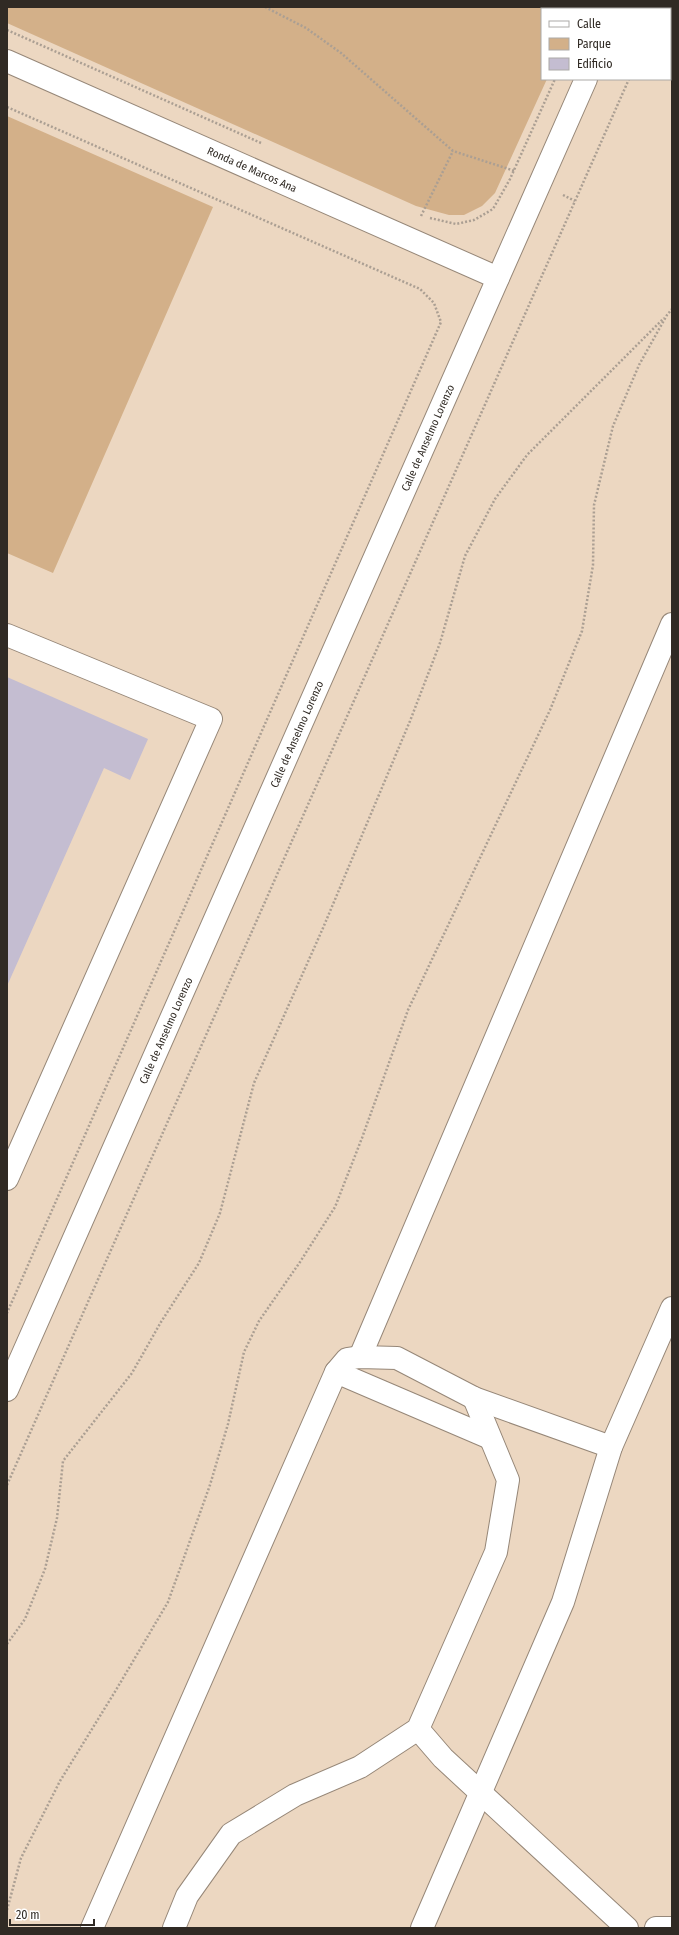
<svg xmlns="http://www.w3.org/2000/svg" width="679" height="1935" font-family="'Fira Sans Condensed',sans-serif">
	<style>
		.built { fill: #ecd7c1; fill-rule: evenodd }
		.green { fill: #d3b089 }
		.building { fill: #c4bdd1 }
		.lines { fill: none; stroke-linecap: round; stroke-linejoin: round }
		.minor-casing { stroke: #968778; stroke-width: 24 }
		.path { stroke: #ab9f93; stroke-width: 2.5; stroke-dasharray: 2 2; stroke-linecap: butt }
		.minor { stroke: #fff; stroke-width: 22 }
		.labels { text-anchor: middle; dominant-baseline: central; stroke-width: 3.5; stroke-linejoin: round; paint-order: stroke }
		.street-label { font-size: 11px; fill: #302a24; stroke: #fff }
	</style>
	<rect width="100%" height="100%" fill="#f5e5d5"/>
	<path class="built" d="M7,7H672V1928H7ZM542,9H670V79H542Z"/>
	<path class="green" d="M7,7H579L578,9H542V79H547L495,193L482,206L464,215H449L416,206L7,23Z
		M7,116L213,207L53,573L7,553Z"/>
	<path class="building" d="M7,677L148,739L130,780L104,768L7,986Z"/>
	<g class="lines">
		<defs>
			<g id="minor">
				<path d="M617,9L618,7"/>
				<path id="s1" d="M7,61L498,278"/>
				<path d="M7,635L211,719L7,1179"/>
				<path d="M360,1357L672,624"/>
				<path d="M336,1372L490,1438"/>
				<path id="s2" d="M7,1390L586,79"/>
				<path d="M418,1729L443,1758L627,1928"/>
				<path d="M92,1928L336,1372L347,1359L360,1357L397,1358L474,1398L611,1447"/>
				<path d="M174,1928L187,1896L231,1834L295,1795L360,1767L418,1729L496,1552L508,1480L474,1398"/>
				<path d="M422,1928L563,1602L611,1447L672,1308"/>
				<path d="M656,1928H672"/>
			</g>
		</defs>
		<use href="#minor" class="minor-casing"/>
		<path class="path" d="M265,7L306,28L341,53L453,151L515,171
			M586,9L587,7
			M660,9L661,7
			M7,30L261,143
			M7,107L420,289L434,303L441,322L7,1313
			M563,195L575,201
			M421,216L453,151
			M430,218L456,224L474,220L493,209L510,179L555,79
			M7,1485L629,79
			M7,1644L25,1619L45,1569L57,1518L63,1461L132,1373L161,1322L199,1263L220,1213L254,1083L323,928L410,721L440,643L465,556L495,499L527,455L664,318
			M7,1910L21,1858L60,1781L116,1690L168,1602L210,1485L228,1424L244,1352L259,1321L300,1262L335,1207L362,1138L408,1010L550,710L582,631L593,565L594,505L613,426L639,365L667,315L672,309"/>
		<use href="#minor" class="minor"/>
	</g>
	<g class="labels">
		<g class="street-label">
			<text stroke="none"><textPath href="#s1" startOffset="268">Ronda de Marcos Ana</textPath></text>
			<text stroke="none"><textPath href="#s2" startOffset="1041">Calle de Anselmo Lorenzo</textPath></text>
			<text stroke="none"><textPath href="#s2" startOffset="717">Calle de Anselmo Lorenzo</textPath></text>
			<text stroke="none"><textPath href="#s2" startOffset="393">Calle de Anselmo Lorenzo</textPath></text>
		</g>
	</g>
	<rect width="679" height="1935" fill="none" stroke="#302a24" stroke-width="16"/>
	<rect x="541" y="8" width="130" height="72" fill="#ffffff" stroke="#acaaa7"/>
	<rect x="549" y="21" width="20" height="6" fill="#ffffff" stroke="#acaaa7"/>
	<text x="577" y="28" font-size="12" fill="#302a24">Calle</text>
	<rect x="549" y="38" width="20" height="12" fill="#d3b089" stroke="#acaaa7"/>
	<text x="577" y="48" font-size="12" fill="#302a24">Parque</text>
	<rect x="549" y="58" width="20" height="12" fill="#c4bdd1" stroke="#acaaa7"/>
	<text x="577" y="68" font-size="12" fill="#302a24">Edificio</text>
	<path d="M10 1919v6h84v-6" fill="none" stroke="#302a24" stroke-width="2"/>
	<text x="16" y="1919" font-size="12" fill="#302a24" stroke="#ffffff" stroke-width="3" paint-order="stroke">20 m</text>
</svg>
